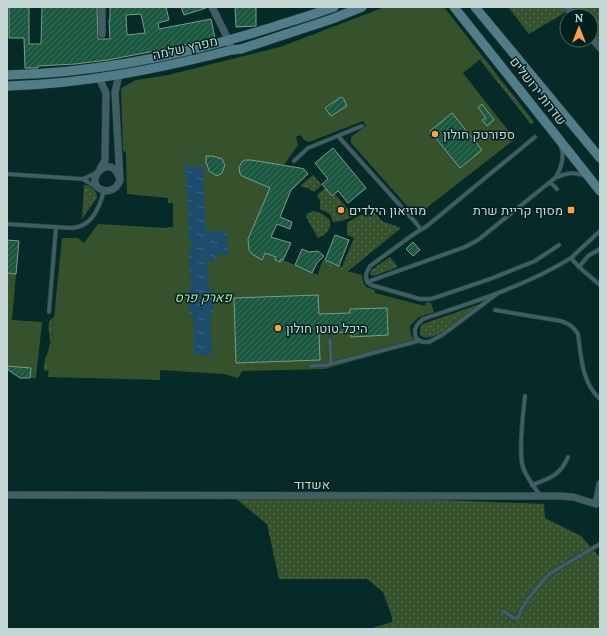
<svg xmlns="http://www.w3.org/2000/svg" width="607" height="636" font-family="Lora,Heebo,serif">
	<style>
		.grass { fill: url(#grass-dots) }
		.park { fill: #35522c }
		.water { fill: url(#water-ripples) }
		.building { fill: url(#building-hatch); stroke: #7c9b8c; fill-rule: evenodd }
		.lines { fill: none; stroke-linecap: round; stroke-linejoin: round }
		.lane-casing { stroke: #234644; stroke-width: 5 }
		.street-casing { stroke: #234644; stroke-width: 8 }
		.secondary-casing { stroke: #234644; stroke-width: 10 }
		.lane { stroke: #435d64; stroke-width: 3.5 }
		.street { stroke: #435d64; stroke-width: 7 }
		.secondary { stroke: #527d88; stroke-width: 9 }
		.poi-dot { fill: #f9a04c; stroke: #00201e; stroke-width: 1.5 }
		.labels { text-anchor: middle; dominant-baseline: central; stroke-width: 3; stroke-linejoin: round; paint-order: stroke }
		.street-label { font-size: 13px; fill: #c3d6d4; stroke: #00201e }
		.poi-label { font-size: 13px; fill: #c3d6d4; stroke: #00201e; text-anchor: start }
		.park-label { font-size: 13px; font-style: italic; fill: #afe29f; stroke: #00201e }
	</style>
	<defs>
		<pattern id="grass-dots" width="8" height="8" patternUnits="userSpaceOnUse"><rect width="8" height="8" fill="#35522c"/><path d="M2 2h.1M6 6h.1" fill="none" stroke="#516a4a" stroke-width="1.8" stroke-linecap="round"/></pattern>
		<pattern id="water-ripples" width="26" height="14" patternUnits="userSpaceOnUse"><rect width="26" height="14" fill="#1d4c6c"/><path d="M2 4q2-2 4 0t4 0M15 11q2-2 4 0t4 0" fill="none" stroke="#3c6580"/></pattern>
		<pattern id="building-hatch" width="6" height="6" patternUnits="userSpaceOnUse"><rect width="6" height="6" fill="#1a5840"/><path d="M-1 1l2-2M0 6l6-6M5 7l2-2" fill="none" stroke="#3a6f5b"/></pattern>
	</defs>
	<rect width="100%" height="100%" fill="#052a28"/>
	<path class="grass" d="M508,7H600V47L591,38V16H571L566,12L529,34Z
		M483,57L534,122L531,124L480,60Z
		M313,175L322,185L314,192L308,188L302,187L301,185Z
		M84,185C92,186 97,190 97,198L82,219Z
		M325,188L332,196L335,194L353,215L352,217L341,221L333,222L330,214L320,209V201L317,195Z
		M313,211L321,213L330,220C331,230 327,234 318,238L306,217L307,214Z
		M374,212L382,221L401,228L347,272L321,265L323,260L342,267L354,238L347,235V223L360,215H370Z
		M390,257L398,267L374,276L370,275L371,270Z
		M480,304C470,312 432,347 420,335V328L423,324Z
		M54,317L49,371L44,370C43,360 49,353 50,343C51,334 44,323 54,317Z
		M236,499H418L544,504L545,518L581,536L599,556L600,629H369L392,622V617L383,592L367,579H279L267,524Z"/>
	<path class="park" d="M385,7H444L483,57L463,73L515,139L416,216L351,143V137L366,126L363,121L309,142L304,140L300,135L296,137L298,145L284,165L300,168L265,253L276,257L280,262L281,259L318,275L321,265L362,275L363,282L366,287L375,290V293L425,306L426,302L431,303L434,312L419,317L410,326L411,335L416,343L325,369L242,371L238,378L224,374L160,370V380L48,377L62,238H78L84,243L98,224L168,228V227H173V203H168V198L127,194L126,152L123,151L121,88L136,80L168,75L280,47Z
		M7,240L19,241L12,320L42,322L36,378H20L7,369Z"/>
	<path class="water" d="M185,158H186L188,165L192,167H197L201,164H203L206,231H227L228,254H220L213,261L207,262L209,289H213V313L210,314L212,352C208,358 200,357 194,352L193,314H189L188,290H191L189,247L195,244L189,241Z"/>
	<path class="building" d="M9,7H29V44H41L42,7H97L98,39H110L109,20H110V7H166L169,20L158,23L159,29L211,19L215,38L175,47L108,60L75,64L38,66V68H25L24,38H9ZM141,14L145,33L127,35L126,15Z
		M181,7H206V8L184,15Z
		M235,7H256V26L236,27Z
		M341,97L344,99L347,106L331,116L325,108Z
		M482,104L494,120L487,126L482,120L486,118L478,107Z
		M452,113L482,150L460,168L430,131Z
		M333,148L366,188L348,203L338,191L332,196L322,184L328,179L315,163Z
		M206,156H213L222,159L225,165L222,173L217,176L209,171L207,164H206Z
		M245,160H251L300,168L304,169L308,174L291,190L280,217L292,222L290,229L277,224L271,237L291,243L283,260L281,259L280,262L275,260L276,257L265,253L262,260L252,254L249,250L248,239L270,188L242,176L240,174L239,167L242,162Z
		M335,235L349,240L339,266L325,260Z
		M7,240L19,241L16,274L7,273Z
		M413,242L420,250L413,256L406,249Z
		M302,249L309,252L318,251L324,256L317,263L312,273L295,265Z
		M318,295L319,314L350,313V309L387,308L388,335L351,337V332L319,333L320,360L236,363L234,298Z
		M7,366L31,368L30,378H20L7,369Z"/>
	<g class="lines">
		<defs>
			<path id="lane" d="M338,136L416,223L421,230
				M535,137L427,226L414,234L370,266L366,274V277L367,282L371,285L420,299H431L490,279L535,261L559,245
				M294,161L308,148L362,126
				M7,174L83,179L96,173
				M556,177C561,168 565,157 561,147
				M83,179L96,187
				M550,182L557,189
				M7,224L72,228C92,227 99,208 104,191
				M600,231L571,258L579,267L600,285
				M579,267L588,256L600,249
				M367,282L465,247L478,240L555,178C568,172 573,172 586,176
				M498,293L442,335L429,342H422L416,338C413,329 416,325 423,319C473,302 526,286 571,258
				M495,310L561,321C569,324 573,326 578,334C581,357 582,383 600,399
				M49,312L56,227
				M330,340L331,364
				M310,366L327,365L418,341
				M525,396C523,415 519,444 522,463C523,473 534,487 540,495
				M532,485C550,478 560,476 568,457
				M503,611L514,618H518L522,608L531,595L549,574L600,544"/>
			<path id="street" d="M102,7V34
				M212,7L229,41L232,50
				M567,7L574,16
				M591,37L600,48
				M119,75L115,92L120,180C118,187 114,190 107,191C78,187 109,149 119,177
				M99,78L106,93L105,160L100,169
				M7,495L559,496L573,497L596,504L600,484"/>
			<path id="secondary" d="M454,7L600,191
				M475,7L600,158
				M7,75C99,73 188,54 276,26C295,20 315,14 334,7
				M7,86C84,84 158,69 232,50L241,49L332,19L362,7"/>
		</defs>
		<use href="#lane" class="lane-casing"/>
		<use href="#street" class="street-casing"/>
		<use href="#secondary" class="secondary-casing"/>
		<use href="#lane" class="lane"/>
		<use href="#street" class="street"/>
		<use href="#secondary" class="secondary"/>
	</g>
	<g class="poi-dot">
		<circle cx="435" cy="134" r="4"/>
		<circle cx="341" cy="210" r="4"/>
		<rect x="567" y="206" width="8" height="8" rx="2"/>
		<circle cx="278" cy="328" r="4"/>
	</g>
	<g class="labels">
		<g class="street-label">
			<text transform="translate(185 48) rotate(-13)">מפרץ שלמה</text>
			<text transform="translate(538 91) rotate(52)">שדרות ירושלים</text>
			<text x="312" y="484">אשדוד</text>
		</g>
		<g class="poi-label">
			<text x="443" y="134">ספורטק חולון</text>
			<text x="349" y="210">מוזיאון הילדים</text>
			<text x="563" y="210" text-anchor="end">מסוף קריית שרת</text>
			<text x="286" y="328">היכל טוטו חולון</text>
		</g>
		<g class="park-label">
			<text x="203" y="297">פארק פרס</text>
		</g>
	</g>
	<rect width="607" height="636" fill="none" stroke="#c3d6d4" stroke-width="16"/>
	<g transform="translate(579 28)"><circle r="19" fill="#00201e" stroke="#4e6967"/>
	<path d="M0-3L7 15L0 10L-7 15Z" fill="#f9a04c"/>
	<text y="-6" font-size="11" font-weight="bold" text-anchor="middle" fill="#c3d6d4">N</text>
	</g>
</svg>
